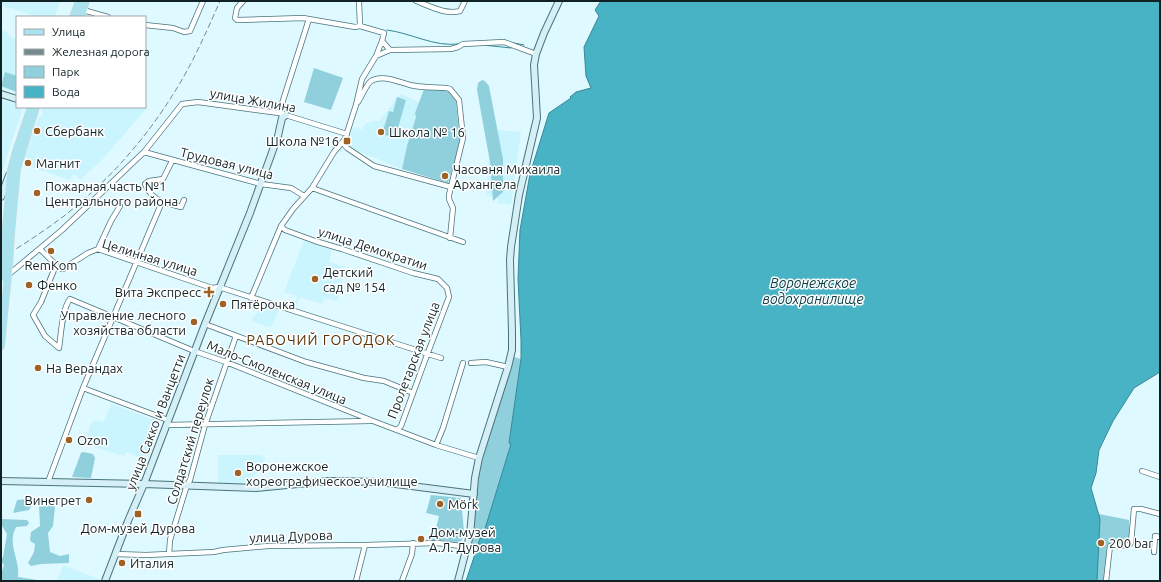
<svg xmlns="http://www.w3.org/2000/svg" width="1161" height="582" font-family="Ubuntu,sans-serif">
	<style>
		.built { fill: #caf5ff }
		.green { fill: #90d0dd }
		.water { fill: #49b3c6; stroke: #388896 }
		.lines { fill: none; stroke-linecap: round; stroke-linejoin: round }
		.stream { stroke: #388896; stroke-width: 1 }
		.street-casing { stroke: #49737b; stroke-width: 6 }
		.secondary-casing { stroke: #49737b; stroke-width: 8 }
		.primary-casing { stroke: #d9dcdc; stroke-width: 8 }
		.street { stroke: #fff; stroke-width: 4.5 }
		.secondary { stroke: #d4f0f6; stroke-width: 6 }
		.primary { stroke: #aae2ed; stroke-width: 7 }
		.rail { stroke: #748a8e; stroke-width: 1; stroke-dasharray: 6 3; stroke-linecap: butt }
		.primary-bridge-casing { stroke: #d9dcdc; stroke-width: 8; stroke-linecap: butt }
		.primary-bridge { stroke: #aae2ed; stroke-width: 7 }
		.poi-dot { fill: #9f6225; stroke: #fff; stroke-width: 1.5 }
		.labels { text-anchor: middle; dominant-baseline: central; stroke-width: 3; stroke-linejoin: round; paint-order: stroke }
		.street-label { font-size: 13px; fill: #112225; stroke: #fff }
		.poi-label { font-size: 13px; fill: #112225; stroke: #fff; text-anchor: start }
		.water-label { font-size: 14px; font-style: italic; fill: #0a3c44; stroke: #fff }
		.neighbourhood-label { font-size: 14px; letter-spacing: 1px; fill: #5b3305; stroke: #fff }
	</style>
	<rect width="100%" height="100%" fill="#def9ff"/>
	<path class="built" d="M1,1H60L55,17H40L1,6Z
		M1,30L7,32L9,36L17,39V92L1,88L2,71L1,70Z
		M402,94L420,103L415,113L417,117L407,146L402,169L348,147L353,136L350,135L353,127L362,130L364,125L368,122H374L375,120L378,122L392,105L396,98Z
		M1,100L17,104V107H23L1,175Z
		M43,107H144L147,108L100,162L80,180L76,175L73,174L70,180L25,165L28,158L25,156L39,116H42L43,112L41,111Z
		M491,129L521,132L511,205L498,203V198L486,195Z
		M304,240L332,249L329,262L345,267L338,300L335,301L325,298L322,304L300,297L296,308L294,307L297,296L284,292Z
		M260,303L279,309L272,326L268,327L252,321L254,315H256Z
		M111,404L160,422L145,460L126,452L124,456L91,446L92,443L85,441L91,423H93L94,420L104,422Z
		M218,455H261L265,458L261,468L252,478L240,485H218Z
		M63,565L99,579L98,581H57Z"/>
	<path class="green" d="M314,68L343,78L331,110L304,102Z
		M5,72L17,76V92L1,86Z
		M482,80L485,81L489,86L503,159V192L493,201L490,162L477,90L478,83Z
		M424,89L447,90L456,101L460,143L448,183L402,169L407,146L416,117L415,113Z
		M397,97L406,100L395,138L382,134L389,111L393,112Z
		M514,357L521,359L509,443L511,444L484,533H482L477,549L471,547C474,523 475,495 480,471C488,432 504,396 514,357Z
		M83,452L93,454L95,458L91,478L72,477L81,453Z
		M431,495L461,498L464,532L461,543L439,540L429,541L432,527L436,528L439,516L426,513Z
		M30,499L32,505L29,510L13,513L17,500Z
		M51,503L55,506L53,526L48,533L50,552L60,556L69,554V563L41,564L31,566L28,563L34,552L35,544L30,541L31,532L40,526L39,505L45,506Z
		M1094,513L1129,520V542L1127,544H1107L1105,581H1060Z
		M1,519L27,520L29,523L27,526L16,527C15,530 13,533 13,536C11,550 20,563 18,577L37,580V581H2L1,574L4,565L1,561L3,557L7,534L1,524Z"/>
	<path class="water" d="M601,1H1160V372L1134,388L1113,421L1099,450L1096,473L1091,488L1100,519L1097,581H466L482,533L484,532L511,444L509,443L521,359V340L518,279L520,230L530,174L549,113L571,98L570,97L576,92L591,88L586,76L584,47L599,16L595,10Z"/>
	<g class="lines">
		<path class="stream" d="M387,30C411,33 434,47 458,44
			M514,43L524,45
			M483,45L511,48"/>
		<defs>
			<path id="street" d="M243,1L237,8L235,18L237,20L303,18L355,27L360,26L384,33L382,41L376,56L362,79L356,105L345,139L334,152L312,188L293,209L281,226L251,298
				M359,1L360,26
				M416,1C430,6 445,15 460,11L465,1
				M83,10L108,17
				M145,25L173,28L184,32L190,31L203,1
				M382,41L390,50L451,49L458,47L463,44L504,42L536,54
				M376,56L390,50
				M358,102C362,96 366,85 371,81C383,74 398,82 410,85C422,88 435,87 447,88L450,89L459,100L463,138L449,195V199L453,208L450,238
				M279,113L309,19
				M343,143L347,148L374,166L451,187
				M144,152L261,184L291,188L304,196
				M312,188L463,242
				M162,202L181,207L184,200
				M281,226L285,230L315,241L342,249L413,273L438,279L447,288L449,297L427,355L401,426L397,430
				M40,249L56,265L41,302L33,315L45,336L59,348C61,335 62,309 70,299L194,351L226,362L373,421L436,445L479,458
				M98,249L111,221L120,206
				M55,267L63,269L88,253L98,249L212,288L219,287L441,358
				M8,275L62,230L144,152L182,104L198,102L279,113L347,134
				M205,324L306,362L364,378L384,381L413,393
				M471,363L486,362L508,367
				M83,388L168,420
				M166,425L370,421
				M436,445L443,428L463,363
				M1142,471L1160,477
				M48,482L83,388L162,202C153,197 149,193 145,184L149,181L163,179L172,161
				M1154,552L1155,536L1160,537
				M115,554L146,555L214,552L223,550L268,546L365,545L438,543L468,547
				M169,554L170,540L187,485L190,480L205,425L236,336
				M356,581L365,545
				M402,581L412,554L413,543
				M1106,581L1110,546L1129,545L1131,543L1134,509H1141L1160,514"/>
			<path id="secondary" d="M1,94L17,99
				M1,197L9,175
				M1,481L144,484L256,488L329,481L380,482L474,494
				M105,581L128,521L144,484L205,324L250,213L278,136L282,118L286,115
				M458,581L470,535L475,478L479,458L508,367L512,350V332L510,260L511,247L519,195L537,118L534,65L536,54L544,33L559,1"/>
			<path id="primary" d="M73,17L79,1
				M81,17L86,1
				M11,234L17,169L36,107
				M5,238L11,170L16,151L31,107
				M1,277L2,269
				M1,346L9,265"/>
		</defs>
		<use href="#street" class="street-casing"/>
		<use href="#secondary" class="secondary-casing"/>
		<use href="#primary" class="primary-casing"/>
		<use href="#street" class="street"/>
		<use href="#secondary" class="secondary"/>
		<use href="#primary" class="primary"/>
		<path class="rail" d="M1,258C23,245 44,231 64,216C106,183 144,141 172,96C191,67 206,33 220,1"/>
		<defs>
			<path id="primary-bridge" d="M9,265L11,234
				M2,269L5,238"/>
		</defs>
		<use href="#primary-bridge" class="primary-bridge-casing"/>
		<use href="#primary-bridge" class="primary-bridge"/>
	</g>
	<g class="poi-dot">
		<circle cx="37" cy="131" r="4"/>
		<circle cx="381" cy="132" r="4"/>
		<rect x="343" y="137" width="8" height="8" rx="2"/>
		<circle cx="28" cy="163" r="4"/>
		<circle cx="445" cy="176" r="4"/>
		<circle cx="37" cy="193" r="4"/>
		<circle cx="51" cy="251" r="4"/>
		<circle cx="315" cy="279" r="4"/>
		<circle cx="29" cy="285" r="4"/>
		<path d="M207 286h4v4h4v4h-4v4h-4v-4h-4v-4h4z"/>
		<circle cx="223" cy="304" r="4"/>
		<circle cx="194" cy="322" r="4"/>
		<circle cx="38" cy="368" r="4"/>
		<circle cx="69" cy="440" r="4"/>
		<circle cx="238" cy="473" r="4"/>
		<circle cx="89" cy="500" r="4"/>
		<circle cx="440" cy="504" r="4"/>
		<rect x="134" y="510" width="8" height="8" rx="2"/>
		<circle cx="421" cy="539" r="4"/>
		<circle cx="1101" cy="543" r="4"/>
		<circle cx="122" cy="563" r="4"/>
	</g>
	<g class="labels">
		<g class="street-label">
			<text transform="translate(253 100) rotate(10)">улица Жилина</text>
			<text transform="translate(227 163) rotate(14)">Трудовая улица</text>
			<text transform="translate(373 248) rotate(18)">улица Демократии</text>
			<text transform="translate(150 257) rotate(17)">Целинная улица</text>
			<text transform="translate(413 360) rotate(-69)">Пролетарская улица</text>
			<text transform="translate(277 372) rotate(22)">Мало-Смоленская улица</text>
			<text transform="translate(155 422) rotate(-69)">улица Сакко и Ванцетти</text>
			<text transform="translate(190 441) rotate(-73)">Солдатский переулок</text>
			<text transform="translate(291 536) rotate(-2)">улица Дурова</text>
		</g>
		<g class="poi-label">
			<text x="45" y="131">Сбербанк</text>
			<text x="389" y="132">Школа № 16</text>
			<text x="339" y="141" text-anchor="end">Школа №16</text>
			<text x="36" y="163">Магнит</text>
			<text x="453" y="169">Часовня Михаила<tspan x="453" dy="15">Архангела</tspan></text>
			<text x="45" y="186">Пожарная часть №1<tspan x="45" dy="15">Центрального района</tspan></text>
			<text x="51" y="265" text-anchor="middle">RemKom</text>
			<text x="323" y="272">Детский<tspan x="323" dy="15">сад № 154</tspan></text>
			<text x="37" y="285">Фенко</text>
			<text x="201" y="292" text-anchor="end">Вита Экспресс</text>
			<text x="231" y="304">Пятёрочка</text>
			<text x="186" y="315" text-anchor="end">Управление лесного<tspan x="186" dy="15">хозяйства области</tspan></text>
			<text x="46" y="368">На Верандах</text>
			<text x="77" y="440">Ozon</text>
			<text x="246" y="466">Воронежское<tspan x="246" dy="15">хореографическое училище</tspan></text>
			<text x="81" y="500" text-anchor="end">Винегрет</text>
			<text x="448" y="504">Mörk</text>
			<text x="138" y="528" text-anchor="middle">Дом-музей Дурова</text>
			<text x="429" y="532">Дом-музей<tspan x="429" dy="15">А.Л. Дурова</tspan></text>
			<text x="1109" y="543">200 bar</text>
			<text x="130" y="563">Италия</text>
		</g>
		<g class="water-label">
			<text x="813" y="283">Воронежское<tspan x="813" dy="16">водохранилище</tspan></text>
		</g>
		<g class="neighbourhood-label">
			<text x="321" y="340">РАБОЧИЙ ГОРОДОК</text>
		</g>
	</g>
	<rect width="1161" height="582" fill="none" stroke="#112225" stroke-width="4"/>
	<rect x="16" y="16" width="130" height="92" fill="#ffffff" stroke="#a0a7a8"/>
	<rect x="24" y="29" width="20" height="6" fill="#aae2ed" stroke="#a0a7a8"/>
	<text x="52" y="36" font-size="12" fill="#112225">Улица</text>
	<rect x="24" y="49" width="20" height="6" fill="#748a8e" stroke="#a0a7a8"/>
	<text x="52" y="56" font-size="12" fill="#112225">Железная дорога</text>
	<rect x="24" y="66" width="20" height="12" fill="#90d0dd" stroke="#a0a7a8"/>
	<text x="52" y="76" font-size="12" fill="#112225">Парк</text>
	<rect x="24" y="86" width="20" height="12" fill="#49b3c6" stroke="#a0a7a8"/>
	<text x="52" y="96" font-size="12" fill="#112225">Вода</text>
</svg>
